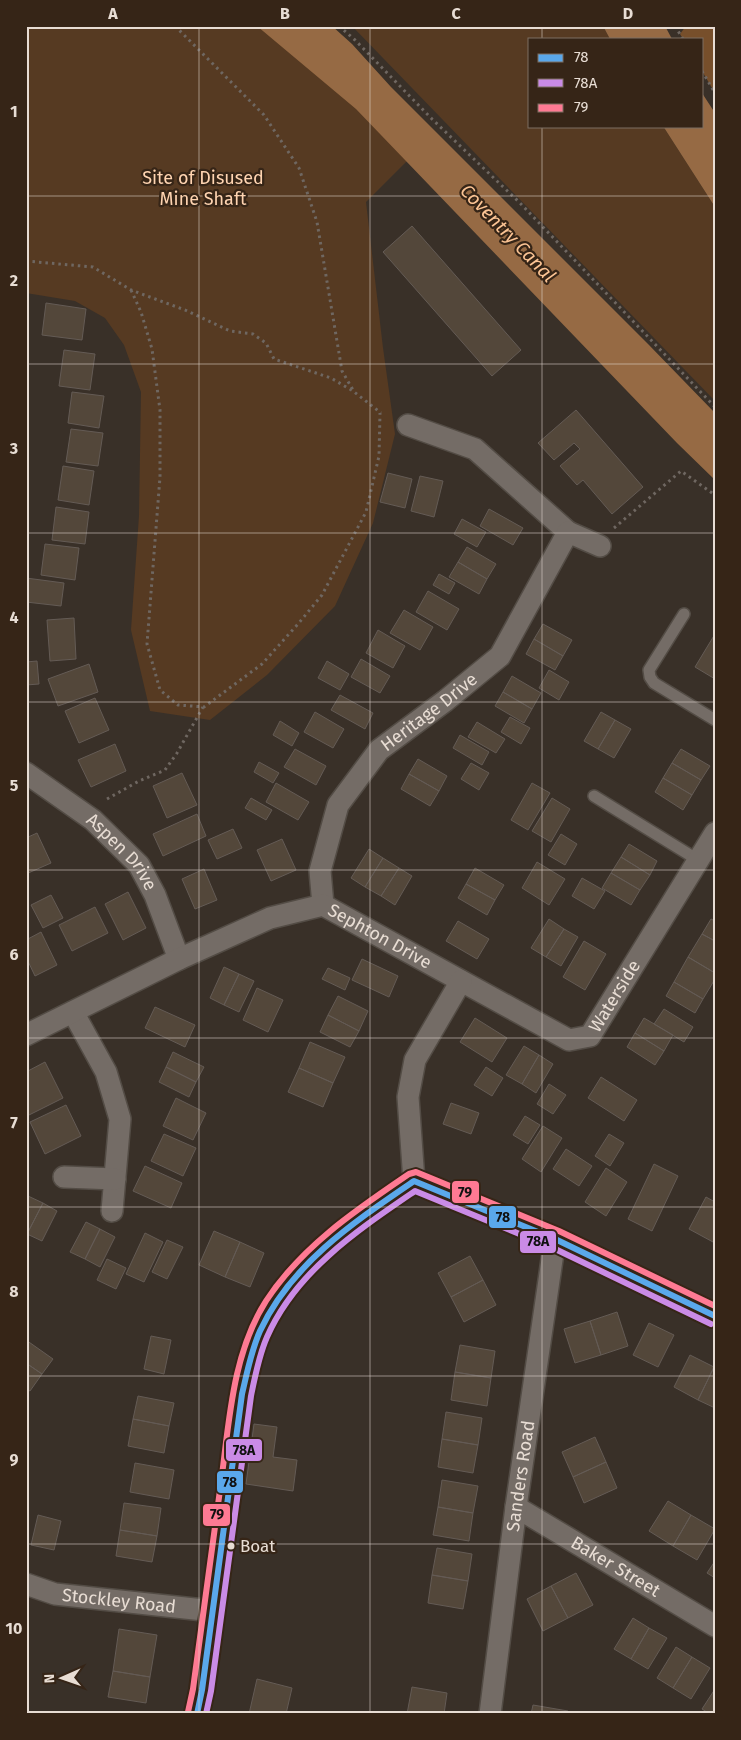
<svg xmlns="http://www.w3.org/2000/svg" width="741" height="1740" font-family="'Fira Sans',sans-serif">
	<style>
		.green { fill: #563a22 }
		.forest { fill: #774f2b }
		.water { fill: #966a44 }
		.building { fill: #53473a; stroke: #645b55 }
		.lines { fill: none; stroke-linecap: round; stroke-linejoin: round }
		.service-casing { stroke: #534c45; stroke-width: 14 }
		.minor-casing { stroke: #534c45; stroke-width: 24 }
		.path { stroke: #6f6761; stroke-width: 3; stroke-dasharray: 2.5 4; stroke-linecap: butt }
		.service { stroke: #746c66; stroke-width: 11 }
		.minor { stroke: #746c66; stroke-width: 21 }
		.bus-1-casing { stroke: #362517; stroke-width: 10 }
		.bus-2-casing { stroke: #362517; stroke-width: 10 }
		.bus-3-casing { stroke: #362517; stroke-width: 10 }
		.bus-1 { stroke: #5aa8eb; stroke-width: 6 }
		.bus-2 { stroke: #ca8be6; stroke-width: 6 }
		.bus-3 { stroke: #fe7a93; stroke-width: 6 }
		.grid { fill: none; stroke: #e8ddd4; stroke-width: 1; stroke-opacity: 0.55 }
		.bus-dot { fill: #e8ddd4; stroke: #362517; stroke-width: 2 }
		.labels { text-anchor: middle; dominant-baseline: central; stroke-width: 4.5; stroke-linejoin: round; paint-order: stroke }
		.bus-label { font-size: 17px; fill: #e8ddd4; stroke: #362517; text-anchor: start }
		.park-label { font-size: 18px; fill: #ffd4b1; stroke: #362517 }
		.street-label { font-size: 18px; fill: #e8ddd4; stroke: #362517 }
		.water-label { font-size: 19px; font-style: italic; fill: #fcc494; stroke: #362517 }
		.line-badge { stroke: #362517; stroke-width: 2 }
		.pale-badge-label { font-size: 14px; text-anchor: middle; font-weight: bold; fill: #111 }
		.neatline { fill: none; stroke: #e8ddd4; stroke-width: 2 }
		.grid-label { font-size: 16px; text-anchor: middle; font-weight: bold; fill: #e8ddd4 }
	</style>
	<rect width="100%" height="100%" fill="#393028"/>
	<path class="green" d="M26,26H296L422,146L366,202L383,348L395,434L373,523L335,606L267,675L210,720L150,711L131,630L139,516L141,392L124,345L105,318L75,301L26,293Z
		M352,26H603L610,39H530V126H663L715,207V401Z"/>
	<path class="forest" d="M686,26H715V93L702,71V39H683L680,34Z"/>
	<path class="water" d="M257,26H332L352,44L391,87L649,345L715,413V480L677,443L356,109Z
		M603,26H665L672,39H610Z
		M702,93L715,113V207L663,126H702Z"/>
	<path class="building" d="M412,226L521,350L492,376L383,252Z
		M46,303L86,309L82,340L42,335Z
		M64,350L95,354L90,390L59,386Z
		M72,392L104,396L99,428L68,423Z
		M576,410L643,487L612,514L583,480L577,485L560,466L580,449L574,443L554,460L538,443Z
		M71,429L103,433L98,466L66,462Z
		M63,466L94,471L89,505L58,500Z
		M388,473L412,479L405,508L380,502Z
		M420,476L443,481L434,517L411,511Z
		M56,507L89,512L85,544L52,540Z
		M489,509L523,528L513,545L480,526Z
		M462,519L486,532L477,547L454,534Z
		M45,544L79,548L75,580L41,575Z
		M467,547L496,564L487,579L458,562Z
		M458,562L487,579L479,594L449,577Z
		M439,574L455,583L449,594L433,585Z
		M26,578L64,583L61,606L26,602Z
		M428,591L459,609L447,630L416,612Z
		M404,610L433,627L420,650L390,633Z
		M74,618L76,659L50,661L47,620Z
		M543,624L572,640L563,656L534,639Z
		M378,630L405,646L393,668L366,653Z
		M715,634V679L695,667Z
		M534,639L563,656L555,670L526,654Z
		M361,659L390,676L380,693L351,677Z
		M37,661L39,684L26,685V662Z
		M327,661L349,674L340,690L318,678Z
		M89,664L98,692L58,706L48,679Z
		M549,670L569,682L559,700L539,688Z
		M512,676L541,693L532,709L503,692Z
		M503,692L532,709L524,723L495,706Z
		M340,695L373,713L365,729L331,710Z
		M95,698L109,730L79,743L65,711Z
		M315,712L344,729L333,748L304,732Z
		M601,712L615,720L598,749L584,741Z
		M510,717L530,728L521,744L501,732Z
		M615,720L631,729L614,758L598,749Z
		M280,721L299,733L292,746L273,735Z
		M477,722L505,739L496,753L468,737Z
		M460,735L489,752L482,765L453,748Z
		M115,744L126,771L91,787L78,760Z
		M295,749L326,766L316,785L284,767Z
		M681,749L710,766L701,780L672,763Z
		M418,759L447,776L439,791L409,774Z
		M259,762L279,773L273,783L254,772Z
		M471,763L489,773L479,790L461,779Z
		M672,763L701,780L692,795L663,778Z
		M182,773L197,805L167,818L153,786Z
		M409,774L439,791L430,806L401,789Z
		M663,778L692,795L683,810L655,792Z
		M276,783L309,802L298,820L266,802Z
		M532,783L550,793L528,830L511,820Z
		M251,798L272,810L266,820L245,808Z
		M552,798L570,809L551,842L532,831Z
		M197,814L206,836L163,856L153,834Z
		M233,829L242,848L217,859L208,840Z
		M37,833L51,863L26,874V838Z
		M561,834L577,844L565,865L548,855Z
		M282,839L296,870L271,881L257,850Z
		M629,844L657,861L650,875L621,857Z
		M369,849L383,858L365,887L351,878Z
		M621,857L650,875L640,890L611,873Z
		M383,858L399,868L381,896L365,887Z
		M537,862L565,879L549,905L522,888Z
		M399,868L412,876L395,905L381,896Z
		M475,868L504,885L495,900L466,884Z
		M204,869L217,900L195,909L182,879Z
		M611,873L640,890L631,905L602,888Z
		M582,878L605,891L594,909L572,896Z
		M466,884L495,900L487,915L458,898Z
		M128,892L146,928L123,940L105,904Z
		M51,895L63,918L43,928L31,905Z
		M95,907L108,933L72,951L59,925Z
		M549,919L564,929L546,957L531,948Z
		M711,919L715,921V941L702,934Z
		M458,921L489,939L477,959L446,941Z
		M564,929L578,937L561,966L546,957Z
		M41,932L57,965L35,976L26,957V940Z
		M702,934L715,941V973L688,957Z
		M584,941L606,954L585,990L563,977Z
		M688,957L715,973V979L703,999L674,982Z
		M362,959L398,976L389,997L352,980Z
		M224,967L239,974L224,1005L210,998Z
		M328,968L350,978L345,990L322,979Z
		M239,974L254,981L239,1012L224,1005Z
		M674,982L703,999L695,1013L666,996Z
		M257,988L283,1000L268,1032L243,1020Z
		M338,996L368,1011L359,1031L328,1015Z
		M155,1007L195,1025L185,1047L145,1028Z
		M664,1009L693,1027L684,1042L654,1024Z
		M328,1015L359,1031L350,1047L320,1032Z
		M475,1018L507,1038L492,1062L460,1042Z
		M644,1018L673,1035L664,1051L635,1033Z
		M635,1033L664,1051L655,1065L627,1047Z
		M310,1042L345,1057L333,1083L299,1068Z
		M524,1046L539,1055L522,1084L506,1075Z
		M173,1052L204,1067L196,1082L166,1067Z
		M539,1055L553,1064L536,1093L522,1084Z
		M45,1062L63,1098L27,1116L26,1072Z
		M166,1067L196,1082L189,1097L159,1082Z
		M486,1067L503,1078L492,1096L474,1085Z
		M299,1068L333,1083L323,1107L288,1092Z
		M601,1077L637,1100L624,1121L588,1098Z
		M549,1084L566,1095L553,1114L537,1104Z
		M176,1098L206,1113L193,1140L163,1126Z
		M451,1103L479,1113L471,1134L443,1124Z
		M66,1105L81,1136L45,1154L30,1122Z
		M525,1116L540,1125L528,1144L513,1135Z
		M543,1126L562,1138L541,1172L522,1159Z
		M164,1134L196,1148L183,1176L151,1161Z
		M609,1134L624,1143L610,1166L595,1156Z
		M566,1149L592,1166L579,1186L553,1169Z
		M654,1164L678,1176L652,1231L628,1219Z
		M145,1166L182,1183L171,1208L133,1191Z
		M606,1168L627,1182L606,1216L585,1202Z
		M28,1196L43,1203L27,1234L26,1199Z
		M706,1197L715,1202V1239L713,1242L689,1229Z
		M43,1203L57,1211L42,1241L27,1234Z
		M86,1222L100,1229L85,1259L70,1252Z
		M100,1229L115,1237L100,1267L85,1259Z
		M214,1231L240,1242L225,1277L199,1265Z
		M145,1233L163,1242L144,1282L126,1274Z
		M167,1240L183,1247L167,1279L152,1272Z
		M240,1242L264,1253L250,1287L225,1277Z
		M470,1256L483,1280L451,1297L438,1273Z
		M107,1259L126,1268L116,1289L97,1280Z
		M483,1280L496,1305L464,1322L451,1297Z
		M617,1312L628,1346L601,1355L590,1321Z
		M590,1321L601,1355L575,1363L564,1329Z
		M649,1323L674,1335L658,1367L633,1355Z
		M151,1336L171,1340L164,1374L144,1369Z
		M26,1340L53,1359L42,1374L26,1363Z
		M460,1345L495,1351L491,1378L455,1372Z
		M690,1355L714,1367L698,1400L674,1387Z
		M26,1363L42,1374L30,1391L26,1389Z
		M714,1367L715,1368V1408L698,1400Z
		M455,1372L491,1378L487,1406L451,1400Z
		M138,1396L174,1403L169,1426L133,1419Z
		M446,1412L482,1418L478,1445L442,1439Z
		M133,1419L169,1426L164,1453L128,1446Z
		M254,1424L277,1427L273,1457L297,1460L293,1491L246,1484Z
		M595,1437L606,1462L573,1477L562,1452Z
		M442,1439L478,1445L473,1473L438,1467Z
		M606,1462L617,1488L584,1503L573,1477Z
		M135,1463L174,1470L169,1499L130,1492Z
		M442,1480L478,1486L473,1513L438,1507Z
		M668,1501L691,1515L673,1546L649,1531Z
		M124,1503L161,1508L157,1536L120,1530Z
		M438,1507L473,1513L469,1541L433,1535Z
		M38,1515L61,1521L54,1550L31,1545Z
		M691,1515L715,1529L697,1560L673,1546Z
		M120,1530L157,1536L152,1562L116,1556Z
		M437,1548L472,1554L468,1581L432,1575Z
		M715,1561V1578L707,1573Z
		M576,1573L593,1605L568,1618L551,1586Z
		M432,1575L468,1581L463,1609L428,1603Z
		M551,1586L568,1618L543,1631L527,1599Z
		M633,1618L649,1628L631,1659L614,1649Z
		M649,1628L667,1638L648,1669L631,1659Z
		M119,1629L157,1635L150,1677L113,1671Z
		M676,1647L692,1657L673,1688L657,1678Z
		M692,1657L710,1668L691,1699L673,1688Z
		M113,1671L150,1677L146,1703L108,1697Z
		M257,1679L292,1688L286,1714H249Z
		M412,1687L447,1693L444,1714H407Z
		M715,1689V1714H710L702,1709Z
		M533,1705L568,1711V1714H531Z"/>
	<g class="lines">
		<defs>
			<path id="service" d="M684,614L649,670L650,677L654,683L715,720
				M594,796L698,860"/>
			<g id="minor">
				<path d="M408,425L475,449L568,532"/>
				<path id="s1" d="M26,773L93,820L139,865L155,895L179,959"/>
				<path id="s2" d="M323,905L320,871L338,805L379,750L445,701L500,656L568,532L600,546"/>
				<path d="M73,1012L106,1072L120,1119L112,1211"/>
				<path id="s3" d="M26,1035L179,959L270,918L323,905L569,1040L590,1036L715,833"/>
				<path d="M64,1177L115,1179"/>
				<path d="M414,1181L408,1097L415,1060L461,981"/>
				<path id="s4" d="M516,1507L715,1626"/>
				<path id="s5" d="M26,1584L55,1594L213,1611"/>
				<path d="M197,1714L202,1690L242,1394C247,1373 251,1351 260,1331C290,1263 355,1222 414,1181L555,1239L715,1316"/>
				<path id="s6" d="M490,1714L516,1507L555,1239"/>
			</g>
		</defs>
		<use href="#service" class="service-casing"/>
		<use href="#minor" class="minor-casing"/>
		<path class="path" d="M175,26L264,115L299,168L317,222L342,371L353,390
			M339,26L355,40L432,119L520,203L715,407
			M675,26L683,39
			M702,71L715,93
			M26,261L93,267L131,290L185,310L230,331L253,334L266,343L274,359L331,378L353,391L381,413
			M131,290L141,312L152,349L160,410V477L147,644L160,690L178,705L204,707L262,664L298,624L322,595L366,512L379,456L380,413
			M614,528L681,471L715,495
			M107,799L139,781L165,770L177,753L203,707"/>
		<use href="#service" class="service"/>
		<use href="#minor" class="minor"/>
		<defs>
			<path id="bus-1" d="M197,1714L202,1690L242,1394C247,1373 251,1351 260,1331C291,1264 354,1222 414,1181L555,1239L715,1316"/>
			<path id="bus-2" d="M206,1714L211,1691L251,1396C255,1376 259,1355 267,1337C296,1271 358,1230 415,1191L551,1247L711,1324"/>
			<path id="bus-3" d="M188,1712L193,1689C202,1622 211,1556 220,1490C229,1427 231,1356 266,1301C302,1246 356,1210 409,1174L416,1172L559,1231L715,1306"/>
		</defs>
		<use href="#bus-1" class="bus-1-casing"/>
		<use href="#bus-2" class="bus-2-casing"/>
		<use href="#bus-3" class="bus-3-casing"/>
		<use href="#bus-1" class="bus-1"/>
		<use href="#bus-2" class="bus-2"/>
		<use href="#bus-3" class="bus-3"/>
	</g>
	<path class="grid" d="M199,26V1714M370,26V1714M542,26V39M542,126V1714M26,196H715M26,364H715M26,533H715M26,702H715M26,870H715M26,1038H715M26,1207H715M26,1376H715M26,1544H715"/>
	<circle class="bus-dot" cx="231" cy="1546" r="4.5"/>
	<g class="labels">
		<g class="bus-label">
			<text x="240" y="1546">Boat</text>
		</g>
		<g class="park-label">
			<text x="203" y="178">Site of Disused<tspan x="203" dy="21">Mine Shaft</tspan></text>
		</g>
		<g class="street-label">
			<text stroke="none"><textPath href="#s2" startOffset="234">Heritage Drive</textPath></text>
			<text stroke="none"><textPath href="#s1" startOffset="125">Aspen Drive</textPath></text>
			<text stroke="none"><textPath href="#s3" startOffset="390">Sephton Drive</textPath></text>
			<text stroke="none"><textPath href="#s3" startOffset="674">Waterside</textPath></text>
			<text stroke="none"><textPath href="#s6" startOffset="240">Sanders Road</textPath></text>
			<text stroke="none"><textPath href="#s4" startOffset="116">Baker Street</textPath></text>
			<text stroke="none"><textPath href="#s5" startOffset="95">Stockley Road</textPath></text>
		</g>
		<g class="water-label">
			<text transform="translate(508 233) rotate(46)">Coventry Canal</text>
		</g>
	</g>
	<g class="line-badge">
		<rect x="451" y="1180" width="29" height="24" rx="5" fill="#fe7a93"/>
		<rect x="488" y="1205" width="29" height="24" rx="5" fill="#5aa8eb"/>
		<rect x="519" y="1230" width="38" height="24" rx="5" fill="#ca8be6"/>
		<rect x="225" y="1438" width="38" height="24" rx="5" fill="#ca8be6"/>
		<rect x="216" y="1470" width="28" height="24" rx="5" fill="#5aa8eb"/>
		<rect x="202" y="1503" width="29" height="24" rx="5" fill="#fe7a93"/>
	</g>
	<g class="pale-badge-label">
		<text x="465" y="1197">79</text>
		<text x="503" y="1222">78</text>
		<text x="538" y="1246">78A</text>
		<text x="244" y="1455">78A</text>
		<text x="230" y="1487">78</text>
		<text x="217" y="1519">79</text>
	</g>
	<rect width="741" height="1740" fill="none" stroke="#362517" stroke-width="55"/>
	<rect x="528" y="38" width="175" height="90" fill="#362517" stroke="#7d6f63"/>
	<rect x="538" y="54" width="25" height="8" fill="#5aa8eb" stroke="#7d6f63"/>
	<text x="574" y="62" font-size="15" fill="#e8ddd4">78</text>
	<rect x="538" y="79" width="25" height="8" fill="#ca8be6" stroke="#7d6f63"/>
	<text x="574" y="88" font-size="15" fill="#e8ddd4">78A</text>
	<rect x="538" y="104" width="25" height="8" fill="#fe7a93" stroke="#7d6f63"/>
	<text x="574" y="112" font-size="15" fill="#e8ddd4">79</text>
	<g transform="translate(62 1678) rotate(268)" stroke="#362517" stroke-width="4" paint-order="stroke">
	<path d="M0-4L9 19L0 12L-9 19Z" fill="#e8ddd4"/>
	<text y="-8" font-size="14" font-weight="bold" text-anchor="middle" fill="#e8ddd4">N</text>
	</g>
	<rect x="28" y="28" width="686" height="1684" class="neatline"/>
	<g class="grid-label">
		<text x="113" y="19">A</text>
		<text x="285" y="19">B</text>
		<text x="456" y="19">C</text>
		<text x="628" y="19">D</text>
		<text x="14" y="117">1</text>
		<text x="14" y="286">2</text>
		<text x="14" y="454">3</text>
		<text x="14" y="623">4</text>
		<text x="14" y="791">5</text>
		<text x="14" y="960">6</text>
		<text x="14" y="1128">7</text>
		<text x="14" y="1297">8</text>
		<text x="14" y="1465">9</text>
		<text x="14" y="1634">10</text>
	</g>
</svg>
